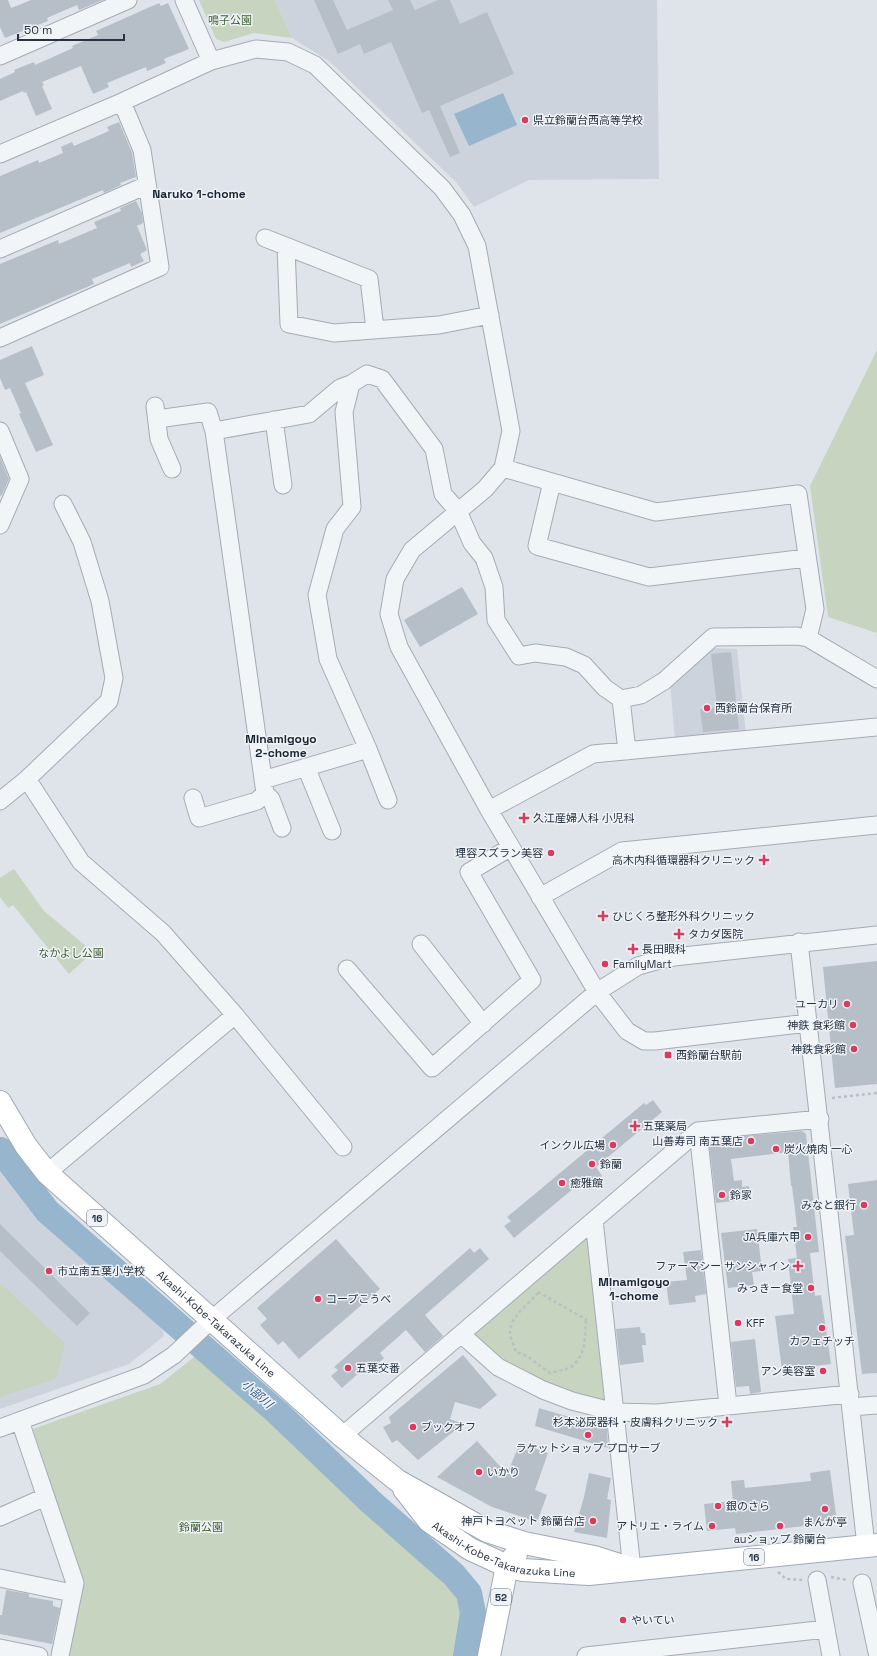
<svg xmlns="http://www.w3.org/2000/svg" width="877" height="1656" font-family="'Space Grotesk','Noto Sans JP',sans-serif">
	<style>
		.built { fill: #cdd3dc }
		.green { fill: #c6d4c0 }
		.water { fill: #97b5cd }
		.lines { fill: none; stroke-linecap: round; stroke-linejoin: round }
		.river { stroke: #97b5cd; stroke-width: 26 }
		.building { fill: #b6bec7 }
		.minor-casing { stroke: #a4abb4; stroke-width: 19 }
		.major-casing { stroke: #9ea9b6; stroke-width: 24 }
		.path { stroke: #b9bfc5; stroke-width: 2.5; stroke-dasharray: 3 3; stroke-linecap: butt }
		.minor { stroke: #f2f5f8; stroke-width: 17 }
		.major { stroke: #fff; stroke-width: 22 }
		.poi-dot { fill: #d93a5d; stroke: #eff3f7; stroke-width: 1.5 }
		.labels { text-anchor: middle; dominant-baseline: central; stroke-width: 3; stroke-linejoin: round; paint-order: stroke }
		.shield { fill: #eff3f7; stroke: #636d78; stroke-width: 1 }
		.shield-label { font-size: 10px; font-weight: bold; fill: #273342 }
		.park-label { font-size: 11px; fill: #3e5f33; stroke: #eff3f7 }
		.poi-label { font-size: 11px; fill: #273342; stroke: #eff3f7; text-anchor: start }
		.street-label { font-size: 11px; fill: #273342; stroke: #eff3f7 }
		.neighbourhood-label { font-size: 12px; font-weight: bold; fill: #192433; stroke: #eff3f7 }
		.water-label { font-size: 12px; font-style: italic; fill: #2d557a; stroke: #eff3f7 }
	</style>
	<rect width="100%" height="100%" fill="#dfe4ea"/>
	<path class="built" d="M275,0H657L659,179L529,180L474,207L456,182L329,61L292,38Z
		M713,648L737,649L746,733L675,740L670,683Z
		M0,1172L35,1217L162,1325L164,1336L129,1364L0,1409Z"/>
	<path class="green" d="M199,0H275L292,38L254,33L224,42L216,39Z
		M877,350V633L828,617L810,486Z
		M14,869L44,911L93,952L69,974L13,905L8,908L0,897V878Z
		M594,1220L615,1412L543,1390L461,1334Z
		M0,1283L65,1343L56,1379L6,1395L0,1398Z
		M198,1354L273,1417L369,1511L450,1579L463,1595L467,1615L459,1656H67L82,1578L33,1429L160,1384Z"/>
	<path class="water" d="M503,93L517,125L469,146L454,114Z"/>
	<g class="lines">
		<path class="river" d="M0,1150L47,1211L278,1413L371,1502L454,1575L469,1593L473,1613L466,1656"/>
	</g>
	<path class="building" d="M0,0H8L11,8L31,0H103L79,10L77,5L47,18L48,21L5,38L0,27Z
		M314,0H333L347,30L393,10L388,0H410L415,10L438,0H450L460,24L487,12L514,74L440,106L460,153L450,157L429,110L422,113L391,42L364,54L360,44L338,54Z
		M159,3L161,6L168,3L189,49L164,59L166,63L147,71L146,67L107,83L109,87L93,94L81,66L42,82L44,85L42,86L52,109L36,116L26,92L24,93L23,91L0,101V79L15,72L14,70L34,62L35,65L73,48L72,46L98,35L96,31Z
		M119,122L132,153L136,177L120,183L121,185L104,193L103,190L0,233V176L38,160L39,163L63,153L61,147L72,142L74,146L109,131L107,127Z
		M136,201L142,213L143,223L137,226L147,250L140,254L144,261L131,267L130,263L92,279L94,284L0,324V264L58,240L59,244L97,228L94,222L121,211L120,208Z
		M32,346L44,375L25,383L53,445L36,452L19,414L21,413L10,388L5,390L0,378V360Z
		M0,457L9,479L2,495L0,496Z
		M462,587L478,614L420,647L404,620Z
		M731,652L739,729L703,732L700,709L717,707L711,654Z
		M877,961V1084L835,1088L823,967Z
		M653,1100L662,1112L596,1167L602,1176L585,1190L580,1183L514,1238L504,1226L511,1221L507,1217L644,1103L646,1105Z
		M802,1131L806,1134L819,1252L810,1253L815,1296L821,1295L831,1364L782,1370L775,1316L794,1314L788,1259L797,1258L793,1227H797L792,1186H791L788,1152L731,1159L734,1181L742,1180V1187L749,1186L750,1199L716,1203L709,1143L745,1139L744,1136Z
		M877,1180V1373L862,1374L845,1236L854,1235L848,1184Z
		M0,1224L90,1313L77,1326L0,1251Z
		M757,1229L762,1271L752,1272L754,1285L728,1288L721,1233Z
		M336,1239L380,1289L299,1359L283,1341L278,1345L260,1325L267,1319L257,1308Z
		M470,1248L474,1253L480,1248L489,1259L425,1315L443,1336L425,1352L406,1330L380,1353L384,1358L374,1367L370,1363L342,1388L331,1376L338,1370L334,1367Z
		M701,1250L706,1294L695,1296L696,1302L669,1305L666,1282L687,1280L683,1252Z
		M640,1327L641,1333H645L646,1345H642L644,1362L620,1365L616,1329Z
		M755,1339L761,1392L750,1394L749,1386L736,1387L731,1342Z
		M463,1355L497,1395L480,1409L455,1402L450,1419L463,1424L418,1460L397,1440L392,1443L383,1427L391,1423L389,1417Z
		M539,1408L607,1428L608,1448L535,1426Z
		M477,1441L507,1474L520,1443L548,1453L535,1490L547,1495L537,1522L492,1507L437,1477Z
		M830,1470L837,1522L736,1534L735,1528L707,1531L704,1504L733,1501L731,1481L744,1480L745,1488L811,1481L810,1473Z
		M589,1473L611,1478L607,1499L611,1500L607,1538L574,1532L584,1497Z
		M6,1590L29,1594V1597L53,1601V1606L60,1608L52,1644L0,1634V1615H2Z"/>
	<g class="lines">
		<defs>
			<path id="minor" d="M184,0L211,61
				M0,56L128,0
				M0,154L122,102L211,61L256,49L288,52L315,65L442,188L462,215L477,246L511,431L503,468L485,489L412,550L395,579L389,614L399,647L489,810L597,992L627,1031L644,1041H655L808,1023
				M265,238L369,279L375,329
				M286,247L289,324L334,333L439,325L490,315
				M0,249L147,185
				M0,338L160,267L142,150L122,102
				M351,384L344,412L352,507L335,529L317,595L328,659L368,749L388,800
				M155,406L159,439L172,469
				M157,419L208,412L214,431L265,793L257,801L199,818L193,798
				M274,420L283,485
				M0,431L20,479L0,525
				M214,431L309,414L340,388L351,384L367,374L382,379L434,449L443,494L458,511L472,543L484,558L494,587L496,620L519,656L535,653L566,657L584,665L605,688L621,699L641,695L664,681L713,637L797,636L808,638
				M503,468L656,512L798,494L815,609L808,638L877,679
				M552,482L537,546L649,577L807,558
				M621,699L627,751
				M306,767L332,831
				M27,779L81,862L163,933L235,1015L343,1147
				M263,780L368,749
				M265,793L271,799L282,828
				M0,801L27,779L109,701L114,678L100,601L82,542L63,504
				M489,810L593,754L877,727
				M540,897L622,851L877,825
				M799,942L866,1546
				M421,944L483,1024
				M347,969L432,1068L532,980L469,872L511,847
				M698,1131L728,1405
				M47,1173L235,1015
				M594,1220L632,1569
				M461,1334L498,1367L543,1390L572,1401L615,1412L657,1413L850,1394
				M851,1407L877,1405
				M20,1421L75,1583L60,1656
				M0,1428L144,1375L174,1355L211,1320L597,992L638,966L656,961L674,957L877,935
				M342,1436L698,1131L820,1119
				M0,1517L45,1497
				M0,1578L72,1593
				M817,1580L831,1656
				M862,1583L877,1652
				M0,1648L39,1656
				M586,1656L826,1629"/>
			<g id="major">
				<path id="s1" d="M0,1102L26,1146L47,1173L342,1436L398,1481L487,1531L524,1543L594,1557L632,1569"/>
				<path id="s2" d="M404,1489L429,1521L470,1549L507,1566L523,1570L589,1574L877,1545"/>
				<path d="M489,1656L507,1566L516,1554"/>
			</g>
		</defs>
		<use href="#minor" class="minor-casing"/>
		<use href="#major" class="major-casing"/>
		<path class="path" d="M832,1098L877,1093
			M538,1292L587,1320
			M538,1293C528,1305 509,1317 510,1334C511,1339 514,1346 516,1352L527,1356L550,1373C557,1371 566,1370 571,1367C586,1356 585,1337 586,1320
			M778,1572L786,1579L802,1580
			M831,1577L847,1580"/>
		<use href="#minor" class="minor"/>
		<use href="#major" class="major"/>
	</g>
	<g class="poi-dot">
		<circle cx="525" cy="120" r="4"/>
		<circle cx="707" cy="708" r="4"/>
		<path d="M522 812h4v4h4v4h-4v4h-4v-4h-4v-4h4z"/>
		<circle cx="551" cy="853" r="4"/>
		<path d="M762 854h4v4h4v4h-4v4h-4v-4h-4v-4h4z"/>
		<path d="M601 910h4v4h4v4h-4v4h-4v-4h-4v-4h4z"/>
		<path d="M677 928h4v4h4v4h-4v4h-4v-4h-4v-4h4z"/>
		<path d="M631 943h4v4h4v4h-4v4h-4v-4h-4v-4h4z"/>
		<circle cx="605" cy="964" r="4"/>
		<circle cx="847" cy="1004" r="4"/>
		<circle cx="853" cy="1025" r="4"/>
		<circle cx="854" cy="1049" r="4"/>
		<rect x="664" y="1051" width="8" height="8" rx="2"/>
		<path d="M633 1120h4v4h4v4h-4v4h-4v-4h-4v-4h4z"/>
		<circle cx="751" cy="1141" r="4"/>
		<circle cx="613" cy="1145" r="4"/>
		<circle cx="776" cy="1149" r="4"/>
		<circle cx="592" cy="1164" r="4"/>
		<circle cx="562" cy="1183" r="4"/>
		<circle cx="722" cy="1195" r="4"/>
		<circle cx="864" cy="1205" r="4"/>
		<circle cx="808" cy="1237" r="4"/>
		<path d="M796 1260h4v4h4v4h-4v4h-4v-4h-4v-4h4z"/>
		<circle cx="49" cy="1271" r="4"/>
		<circle cx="811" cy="1288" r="4"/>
		<circle cx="318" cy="1299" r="4"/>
		<circle cx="738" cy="1323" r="4"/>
		<circle cx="822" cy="1328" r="4"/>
		<circle cx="348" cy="1368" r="4"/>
		<circle cx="823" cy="1371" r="4"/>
		<path d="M725 1416h4v4h4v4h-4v4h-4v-4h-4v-4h4z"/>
		<circle cx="413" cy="1427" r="4"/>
		<circle cx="588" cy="1435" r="4"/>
		<circle cx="479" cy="1472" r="4"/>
		<circle cx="718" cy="1506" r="4"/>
		<circle cx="825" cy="1509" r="4"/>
		<circle cx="593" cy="1521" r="4"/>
		<circle cx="712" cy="1526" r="4"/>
		<circle cx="780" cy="1526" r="4"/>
		<circle cx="623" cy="1620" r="4"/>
	</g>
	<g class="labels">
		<g class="shield">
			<rect x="87" y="1210" width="20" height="16" rx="3"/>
			<rect x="744" y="1549" width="20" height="16" rx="3"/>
			<rect x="491" y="1589" width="20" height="16" rx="3"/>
		</g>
		<g class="shield-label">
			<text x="97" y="1218">16</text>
			<text x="754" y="1557">16</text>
			<text x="501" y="1597">52</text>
		</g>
		<g class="park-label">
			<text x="230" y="20">鳴子公園</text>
			<text x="71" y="953">なかよし公園</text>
			<text x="201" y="1527">鈴蘭公園</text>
		</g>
		<g class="poi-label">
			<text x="533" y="120">県立鈴蘭台西高等学校</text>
			<text x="715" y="708">西鈴蘭台保育所</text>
			<text x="533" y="818">久江産婦人科 小児科</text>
			<text x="543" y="853" text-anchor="end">理容スズラン美容</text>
			<text x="755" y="860" text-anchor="end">高木内科循環器科クリニック</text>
			<text x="612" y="916">ひじくろ整形外科クリニック</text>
			<text x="688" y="934">タカダ医院</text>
			<text x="642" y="949">長田眼科</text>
			<text x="613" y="964">FamilyMart</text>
			<text x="839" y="1004" text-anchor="end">ユーカリ</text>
			<text x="845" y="1025" text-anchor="end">神鉄 食彩館</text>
			<text x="846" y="1049" text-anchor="end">神鉄食彩館</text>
			<text x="676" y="1055">西鈴蘭台駅前</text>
			<text x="643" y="1126">五葉薬局</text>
			<text x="743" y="1141" text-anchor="end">山善寿司 南五葉店</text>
			<text x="605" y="1145" text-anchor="end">インクル広場</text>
			<text x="784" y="1149">炭火焼肉 一心</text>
			<text x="600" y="1164">鈴蘭</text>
			<text x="570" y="1183">癒雅館</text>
			<text x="730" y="1195">鈴家</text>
			<text x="856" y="1205" text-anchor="end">みなと銀行</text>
			<text x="800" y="1237" text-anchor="end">JA兵庫六甲</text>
			<text x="790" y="1266" text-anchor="end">ファーマシー サンシャイン</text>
			<text x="57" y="1271">市立南五葉小学校</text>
			<text x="803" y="1288" text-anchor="end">みっきー食堂</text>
			<text x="326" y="1299">コープこうべ</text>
			<text x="746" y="1323">KFF</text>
			<text x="822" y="1341" text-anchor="middle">カフェチッチ</text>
			<text x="356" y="1368">五葉交番</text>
			<text x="815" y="1371" text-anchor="end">アン美容室</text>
			<text x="718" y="1422" text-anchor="end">杉本泌尿器科・皮膚科クリニック</text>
			<text x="421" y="1427">ブックオフ</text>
			<text x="588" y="1448" text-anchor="middle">ラケットショップ プロサーブ</text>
			<text x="487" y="1472">いかり</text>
			<text x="726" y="1506">銀のさら</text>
			<text x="585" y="1521" text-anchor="end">神戸トヨペット 鈴蘭台店</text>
			<text x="825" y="1522" text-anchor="middle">まんが亭</text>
			<text x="704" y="1526" text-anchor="end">アトリエ・ライム</text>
			<text x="780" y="1539" text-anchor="middle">auショップ 鈴蘭台</text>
			<text x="631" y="1620">やいてい</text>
		</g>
		<g class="street-label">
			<text stroke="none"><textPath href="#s1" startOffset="312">Akashi-Kobe-Takarazuka Line</textPath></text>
			<text stroke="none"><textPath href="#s2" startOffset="123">Akashi-Kobe-Takarazuka Line</textPath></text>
		</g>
		<g class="neighbourhood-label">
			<text x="199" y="194">Naruko 1-chome</text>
			<text x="281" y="739">Minamigoyo<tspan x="281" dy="14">2-chome</tspan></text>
			<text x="634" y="1282">Minamigoyo<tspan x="634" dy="14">1-chome</tspan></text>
		</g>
		<g class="water-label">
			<text transform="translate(257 1394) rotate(41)">小部川</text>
		</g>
	</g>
	<path d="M18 34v6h106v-6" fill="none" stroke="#273342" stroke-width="2"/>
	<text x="24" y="34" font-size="12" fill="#273342" stroke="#eff3f7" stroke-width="3" paint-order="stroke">50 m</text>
</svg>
